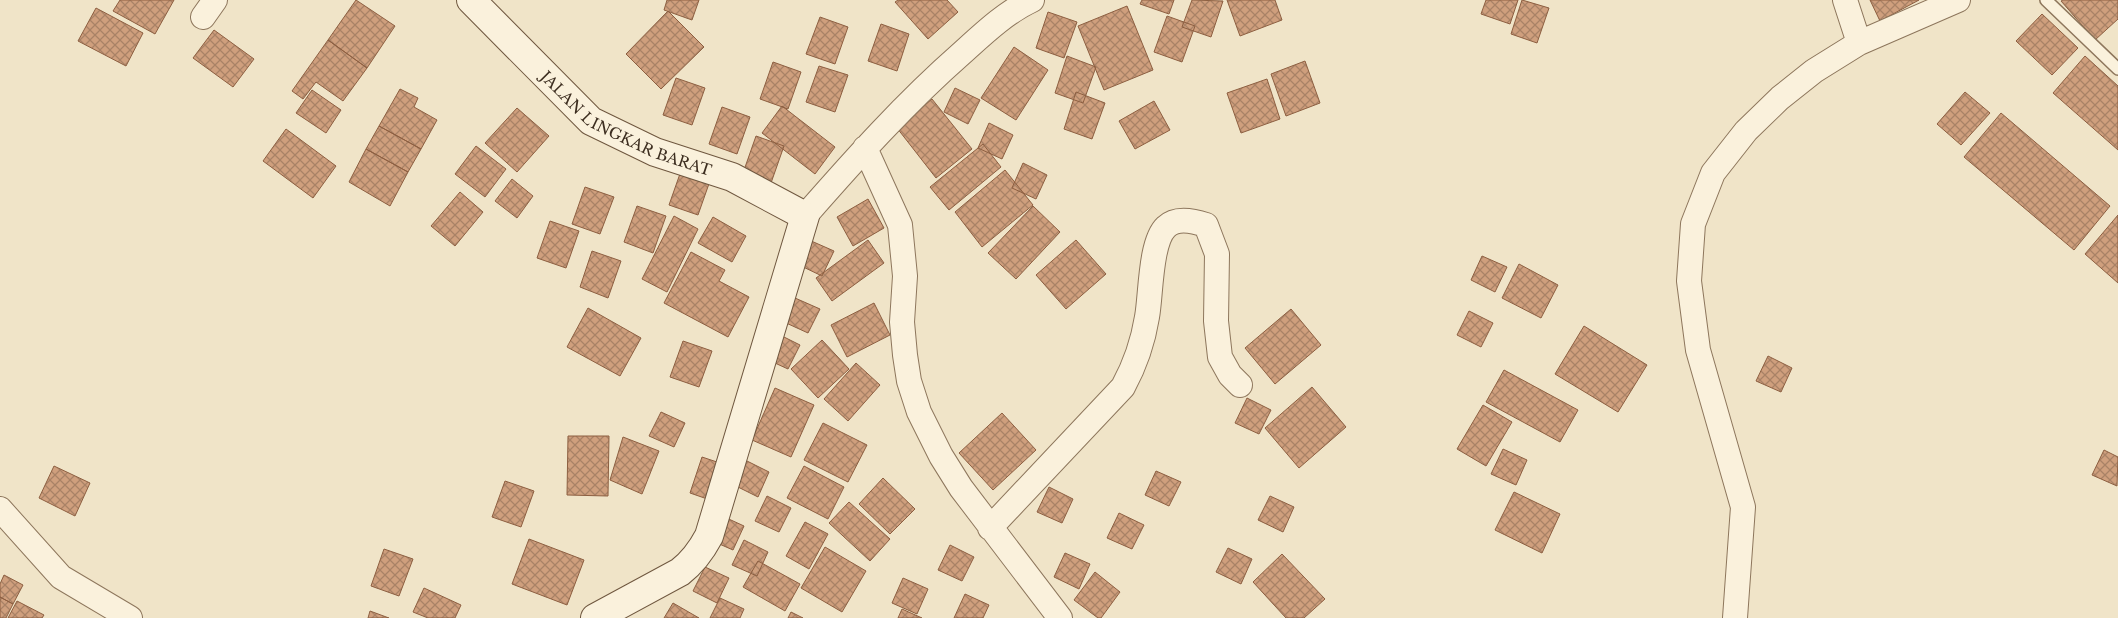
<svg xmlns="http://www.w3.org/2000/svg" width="2118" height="618" font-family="'Libre Baskerville',serif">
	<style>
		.building { fill: url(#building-cross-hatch); stroke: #8d5f41 }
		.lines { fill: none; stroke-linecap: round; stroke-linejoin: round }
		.lane-casing { stroke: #8d765c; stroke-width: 14 }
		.street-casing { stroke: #8d765c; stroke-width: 26 }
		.secondary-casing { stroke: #6f573f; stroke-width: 30 }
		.lane { stroke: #faf1dc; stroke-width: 11 }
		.street { stroke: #faf1dc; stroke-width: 24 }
		.secondary { stroke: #faf1dc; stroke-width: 28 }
		.labels { text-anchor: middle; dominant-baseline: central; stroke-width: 4; stroke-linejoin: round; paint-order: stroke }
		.street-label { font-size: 15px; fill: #3d2e20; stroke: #f7eed8 }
	</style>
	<defs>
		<pattern id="building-cross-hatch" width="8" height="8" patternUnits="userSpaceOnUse" patternTransform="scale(1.25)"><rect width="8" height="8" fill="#cf9f7d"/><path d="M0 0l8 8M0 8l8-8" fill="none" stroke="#a98266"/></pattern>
	</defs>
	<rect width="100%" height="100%" fill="#f0e4c8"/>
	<path class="building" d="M120,0H174L155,34L113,11Z
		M356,0L395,26L367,68L328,40Z
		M667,0H699L692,20L664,10Z
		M898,0H947L958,12L928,39L895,2Z
		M1142,0H1174L1169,14L1140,4Z
		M1192,0L1223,1L1211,37L1182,27Z
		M1227,0H1275L1282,20L1240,36Z
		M1486,0H1518L1510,24L1481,14Z
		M1522,0L1549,8L1537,43L1511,34Z
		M1870,0H1919L1880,21Z
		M2063,0H2118V19L2095,40L2061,1Z
		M1127,6L1153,70L1104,90L1078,26Z
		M96,8L143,33L126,66L78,41Z
		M668,11L704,47L661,89L626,54Z
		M1048,12L1077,22L1064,58L1036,48Z
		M2042,14L2078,48L2052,75L2016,41Z
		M1167,16L1195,26L1182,62L1154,52Z
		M820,17L848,27L835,64L806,54Z
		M881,24L909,34L897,71L868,61Z
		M214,30L254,59L233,87L193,58Z
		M328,40L367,68L343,101L316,82L303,99L292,91Z
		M1014,47L1048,70L1016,120L981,98Z
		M1067,56L1096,67L1083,103L1055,93Z
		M2085,56L2118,86V150L2053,93Z
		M1305,61L1320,103L1286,116L1271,74Z
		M773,62L801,72L788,109L760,99Z
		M819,66L848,75L835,112L806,102Z
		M676,78L705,88L692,125L663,115Z
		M1267,79L1280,119L1241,133L1227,93Z
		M955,88L980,100L968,124L944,112Z
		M400,89L418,98L414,107L437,120L421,149L379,126Z
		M312,90L341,110L326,133L296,113Z
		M1076,92L1105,103L1092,139L1064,129Z
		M1965,92L1990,113L1961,145L1937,124Z
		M932,99L972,149L936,178L897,128Z
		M1154,101L1170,130L1135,149L1119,121Z
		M782,106L835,147L815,174L762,133Z
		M722,107L750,117L737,154L709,144Z
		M517,108L549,136L517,172L485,143Z
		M2001,113L2110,206L2074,250L1964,157Z
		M989,123L1013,135L1002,159L978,148Z
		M379,126L421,149L408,172L366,149Z
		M286,129L336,166L313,198L263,161Z
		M756,136L784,146L771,183L743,173Z
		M983,144L1001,167L949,210L930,187Z
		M476,146L506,169L485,197L455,174Z
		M366,149L408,172L390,206L349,182Z
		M1023,163L1047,175L1036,199L1012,188Z
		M682,168L711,178L698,215L669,205Z
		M1005,170L1033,205L982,247L955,212Z
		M512,179L533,196L517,218L495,201Z
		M585,187L614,197L600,234L572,224Z
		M460,192L483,212L455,246L431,226Z
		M868,199L884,228L853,246L837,217Z
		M637,206L666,216L653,253L624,242Z
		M1033,206L1060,232L1016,279L988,253Z
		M2118,215V283L2085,254Z
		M674,216L698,229L667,292L642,279Z
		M713,217L746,236L732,262L698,243Z
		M550,221L579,231L566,268L537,258Z
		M809,240L834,251L822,276L797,264Z
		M868,240L884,263L832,301L816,278Z
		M1076,240L1106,274L1066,309L1036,275Z
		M592,251L621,261L608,298L580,287Z
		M691,252L725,270L719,281L749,297L728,337L664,303Z
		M1482,256L1507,267L1495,292L1471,280Z
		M1519,264L1558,285L1541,318L1502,298Z
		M795,298L820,309L808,333L784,322Z
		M874,303L890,335L847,357L831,325Z
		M588,308L641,338L620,376L567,347Z
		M1291,309L1321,345L1275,384L1245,348Z
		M1469,311L1493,323L1481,347L1457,335Z
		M1584,326L1647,365L1618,412L1555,374Z
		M776,333L800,345L788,369L764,358Z
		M822,340L849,369L818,398L791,369Z
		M683,341L712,351L699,387L670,377Z
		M1768,356L1792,368L1781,392L1756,381Z
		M856,363L880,385L848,421L824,399Z
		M1504,370L1578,410L1560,442L1486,402Z
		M1312,387L1346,427L1299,468L1265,428Z
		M775,388L814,405L791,457L752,440Z
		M1247,398L1271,410L1259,434L1235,423Z
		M1483,405L1512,422L1486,466L1457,449Z
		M661,412L685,423L674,447L649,436Z
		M1002,413L1036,450L993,490L959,453Z
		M823,423L867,445L848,482L804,460Z
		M568,436H609L608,496L567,495Z
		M623,437L659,451L642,494L610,480Z
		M1503,449L1527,460L1516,485L1491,474Z
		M2104,450L2118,457L2117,486L2092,475Z
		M702,457L729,466L716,502L690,493Z
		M745,460L769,472L758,497L734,485Z
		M54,466L90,483L75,516L39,498Z
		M804,466L844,487L828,519L787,498Z
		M1156,471L1181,482L1169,506L1145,495Z
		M883,478L915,509L890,534L859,504Z
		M505,481L534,491L521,527L492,517Z
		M1049,487L1073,499L1062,523L1037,512Z
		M1514,492L1560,514L1542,553L1495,530Z
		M767,496L791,508L779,532L755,521Z
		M1270,496L1294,507L1283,532L1258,520Z
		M849,502L890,539L870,561L829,523Z
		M1119,513L1144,525L1132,549L1107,538Z
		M720,515L744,526L733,550L708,539Z
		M805,522L828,534L809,569L786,556Z
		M529,539L584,560L567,605L512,584Z
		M744,540L768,552L757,576L732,565Z
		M950,545L974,557L962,581L938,570Z
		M825,547L866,571L842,612L801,588Z
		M1228,548L1252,559L1241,584L1216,572Z
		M384,549L413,559L399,596L371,586Z
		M1065,553L1090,564L1079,589L1054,577Z
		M1282,554L1325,599L1304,618H1286L1253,582Z
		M758,561L800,584L785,611L743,587Z
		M705,567L729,578L717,603L693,591Z
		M1095,572L1120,592L1101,618H1098L1074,600Z
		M4,575L23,585L13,604L0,597V584Z
		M903,578L928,589L917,614L892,603Z
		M424,588L461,605L455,618H428L413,612Z
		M965,594L989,605L983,618H954Z
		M0,597L13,604L6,618H0Z
		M720,598L744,609L740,618H710Z
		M17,601L44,615L42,618H8Z
		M673,603L699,618H664Z
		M902,609L922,618H898Z
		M370,611L389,618H368Z
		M791,612L803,618H788Z"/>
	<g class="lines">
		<defs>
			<path id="lane" d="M2046,0L2118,69"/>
			<path id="street" d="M1845,0L1859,43
				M203,17L215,0
				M865,148L900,225L905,276L902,322L905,355L909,381L919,412L941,456L961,488L1060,618
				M805,216C855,159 905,103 962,53C983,34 1006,12 1032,0
				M0,509L61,577L130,618
				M990,528L1123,387C1135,365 1143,342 1147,317C1151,296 1150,242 1166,227C1176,217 1194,221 1206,225L1217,254L1216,321L1220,357L1230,375L1240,385
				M1735,618L1743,507L1698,350L1689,281L1693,224L1713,173L1746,131L1780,98L1814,71L1859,43L1958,0"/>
			<g id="secondary">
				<path id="s1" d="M471,0L591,121L655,152L732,177L805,216L709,536C701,551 693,562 680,572L595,618"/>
			</g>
		</defs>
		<use href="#lane" class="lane-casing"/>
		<use href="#street" class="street-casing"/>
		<use href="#secondary" class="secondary-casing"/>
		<use href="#lane" class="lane"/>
		<use href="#street" class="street"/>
		<use href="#secondary" class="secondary"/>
	</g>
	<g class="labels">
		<g class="street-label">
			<text stroke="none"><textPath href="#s1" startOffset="202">JALAN LINGKAR BARAT</textPath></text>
		</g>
	</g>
</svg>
